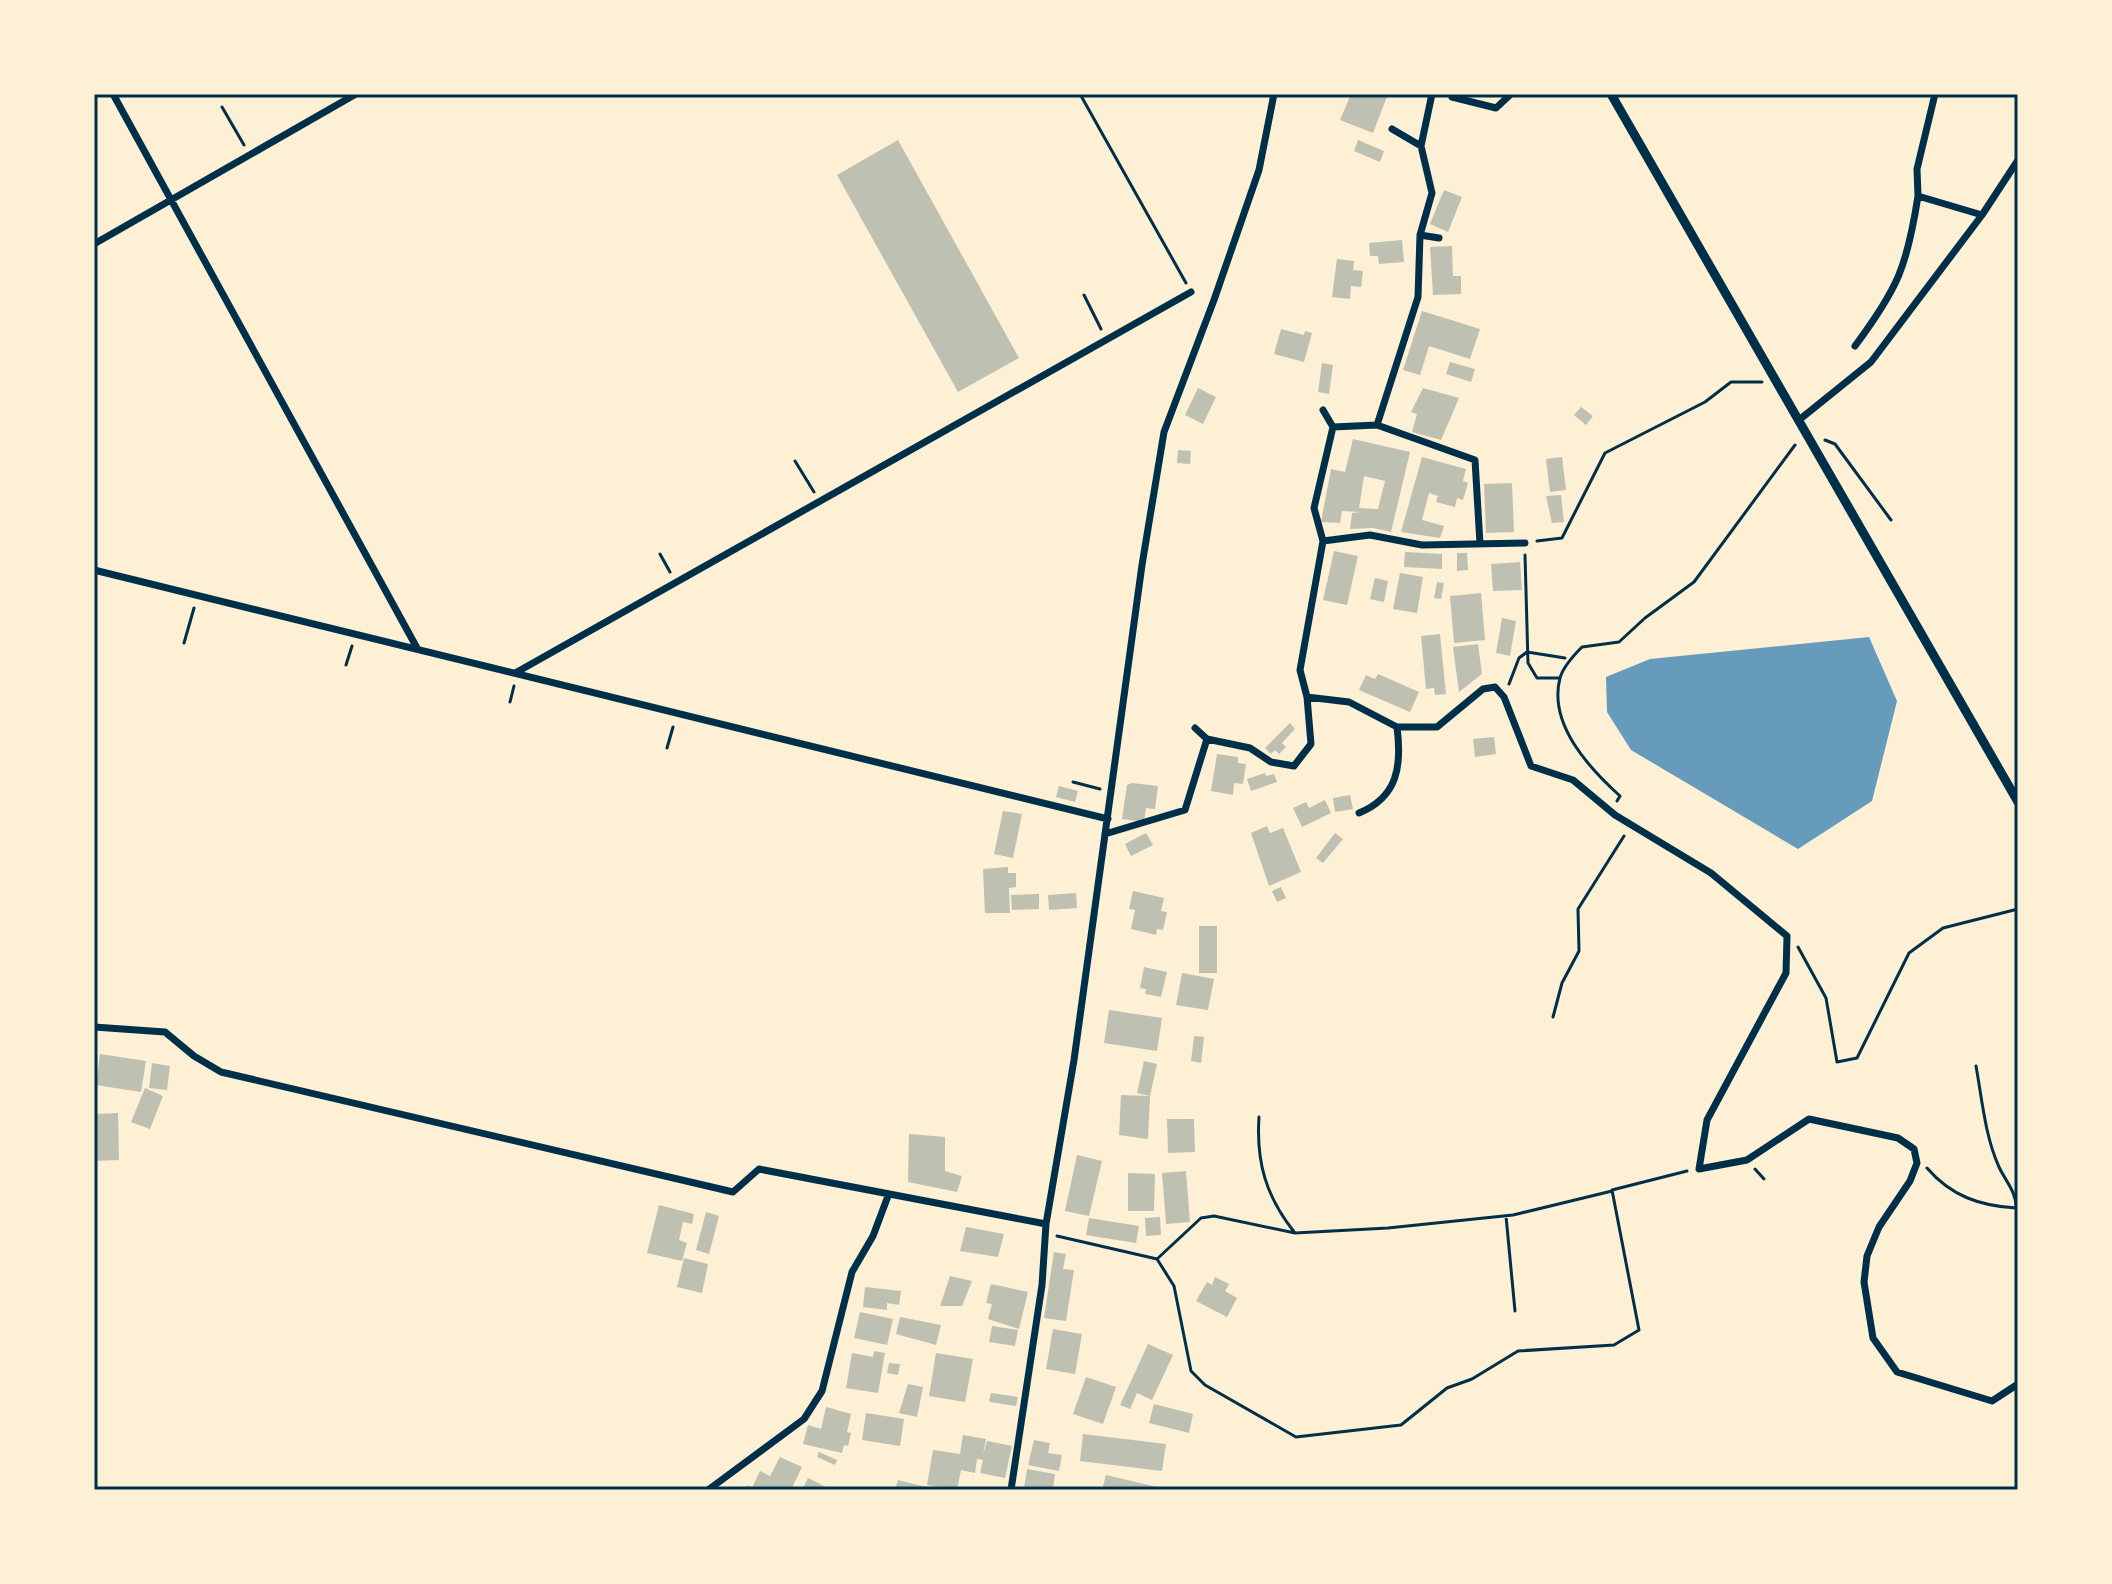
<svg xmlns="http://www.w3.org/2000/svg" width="2112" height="1584" font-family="'Fira Sans',sans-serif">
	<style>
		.water { fill: #669bbc }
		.building { fill: #bec0b2; fill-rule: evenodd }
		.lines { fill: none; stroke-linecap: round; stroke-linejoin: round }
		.path { stroke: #003049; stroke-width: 3 }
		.minor { stroke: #003049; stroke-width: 7 }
		.tertiary { stroke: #003049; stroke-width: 9 }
		.neatline { fill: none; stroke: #003049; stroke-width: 3 }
	</style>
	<rect width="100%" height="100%" fill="#fdf0d5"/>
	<path class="water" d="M1869,637L1897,701L1872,801L1798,849L1631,750L1607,712L1606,677L1650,659Z"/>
	<path class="building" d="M1351,94H1388L1373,133L1340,120Z
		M898,140L1019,358L958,392L837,175Z
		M1358,140L1384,151L1380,162L1354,151Z
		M1444,190L1462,197L1448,232L1430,224Z
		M1402,240L1404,262L1379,264L1378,256H1370L1369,243Z
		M1452,246L1453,276H1461V294L1433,295L1430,247Z
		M1337,259L1354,261L1353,270L1363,271L1361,287L1351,286L1350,299L1332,297Z
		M1422,311L1480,329L1470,359L1429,346L1420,375L1403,370Z
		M1281,329L1304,335L1305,331L1312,333L1304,362L1274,354Z
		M1450,362L1475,369L1471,382L1446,374Z
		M1322,363L1333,365L1329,394L1318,392Z
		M1198,388L1216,397L1203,424L1185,415Z
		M1423,388L1459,398L1441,440L1412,432L1417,414L1411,412Z
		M1581,407L1593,416L1586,425L1574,415Z
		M1353,439L1410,452L1391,532L1373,528L1350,529L1352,513L1360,512L1342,511L1340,523L1321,522L1331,469L1345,472ZM1364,476L1385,481L1378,509L1359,508Z
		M1178,450L1191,451L1190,464L1177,463Z
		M1422,457L1466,469L1463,481L1468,483L1463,500L1457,498L1455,507L1436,502L1438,496L1429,493L1422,520L1444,526L1440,538L1401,532Z
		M1562,457L1566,490L1550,492L1546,459Z
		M1512,483L1514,532L1486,533L1484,484Z
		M1561,495L1564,522L1552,523L1546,496Z
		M1334,551L1358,556L1347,605L1323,600Z
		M1405,552L1442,554V569L1404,567Z
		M1457,553H1467L1468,570L1457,571Z
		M1520,562L1522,590L1493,591L1491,564Z
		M1400,573L1423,577L1417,613L1393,609Z
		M1375,578L1388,581L1384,602L1370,599Z
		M1437,582L1444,583L1441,599L1434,598Z
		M1481,593L1485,640L1454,643L1450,596Z
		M1502,618L1516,621L1510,656L1496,653Z
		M1440,634L1446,694L1435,695L1434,688L1426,689L1421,636Z
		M1478,644L1482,674L1459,692L1453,647Z
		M1378,674L1419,692L1410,712L1359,690L1366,675L1375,679Z
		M1290,723L1295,729L1282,743L1286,747L1279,754L1275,750L1271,754L1265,748Z
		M1494,737L1496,754L1475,757L1473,739Z
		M1217,754L1238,757V763L1246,764L1243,784L1234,783L1233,795L1211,791Z
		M1265,773L1266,776L1274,774L1277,782L1251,791L1247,779Z
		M1132,783L1158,786L1155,809L1146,808L1144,822L1122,819L1127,785Z
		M1059,786L1078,791L1075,802L1056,797Z
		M1350,795L1353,809L1335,812L1333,798Z
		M1325,800L1331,813L1302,827L1293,808L1306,802L1309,808Z
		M1003,811L1022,814L1013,858L994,854Z
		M1267,826L1270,833L1283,828L1301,872L1269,886L1251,833Z
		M1146,833L1153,845L1131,856L1125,844Z
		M1335,833L1343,839L1323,863L1316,858Z
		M1008,867V873H1016V887L1009,888L1010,913H985L983,869Z
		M1281,887L1286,898L1277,902L1272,891Z
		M1133,891L1164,898L1161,911L1167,912L1163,930L1157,929L1156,935L1131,929L1135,910L1129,909Z
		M1076,893L1077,908L1049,910L1048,895Z
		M1039,894V909L1012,910L1011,895Z
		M1199,926H1217V973H1199Z
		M1144,967L1167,972L1161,997L1145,994L1146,989L1140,988Z
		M1182,973L1214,979L1208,1010L1176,1005Z
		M1109,1010L1162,1018L1157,1051L1104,1043Z
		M1194,1036L1204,1037L1201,1063L1191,1061Z
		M100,1054L146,1061L141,1092L96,1085Z
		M1144,1061L1157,1064L1150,1096L1137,1093Z
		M152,1063L170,1066L167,1090L149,1088Z
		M145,1088L163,1096L150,1129L131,1122Z
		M1121,1095L1150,1096L1148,1139L1119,1135Z
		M118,1113L119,1160L94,1161V1114Z
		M1167,1119H1194L1195,1152L1168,1153Z
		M909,1134L945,1137V1171L962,1176L957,1192L908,1182Z
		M1077,1155L1102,1161L1089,1216L1065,1211Z
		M1186,1171L1190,1222L1166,1224L1162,1173Z
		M1128,1173L1155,1174L1154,1211H1128Z
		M659,1205L694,1214L692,1224L683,1222L679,1240L687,1243L682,1261L647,1253Z
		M706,1212L719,1216L709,1254L696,1250Z
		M1160,1217L1161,1235L1146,1236L1145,1218Z
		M1089,1218L1139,1226L1136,1243L1086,1235Z
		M966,1227L1004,1234L998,1257L960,1251Z
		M1054,1252L1066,1254L1063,1269L1074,1270L1066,1321L1044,1318Z
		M684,1258L708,1264L702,1293L677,1287Z
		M950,1276L972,1281L962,1306H940Z
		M1215,1277L1229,1284L1225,1291L1237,1298L1227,1317L1196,1301L1207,1282L1212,1285Z
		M991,1284L1028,1292L1019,1329L988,1319L992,1304L986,1303Z
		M865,1287L901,1291L899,1305L887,1303V1310L863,1307Z
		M860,1312L893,1319L887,1345L854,1338Z
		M900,1317L941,1325L936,1345L896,1334Z
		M992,1326L1018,1330L1015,1346L989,1342Z
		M1053,1329L1082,1334L1075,1374L1046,1369Z
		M1148,1344L1173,1355L1152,1400L1137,1393L1130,1409L1120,1405Z
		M874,1351L885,1353L878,1393L846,1388L852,1353L873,1357Z
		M936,1353L973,1359L965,1402L929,1396Z
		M889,1363L900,1364L898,1375L887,1373Z
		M1086,1377L1116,1387L1103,1424L1073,1414Z
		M908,1384L923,1387L917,1417L899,1413Z
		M991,1393L1018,1397L1016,1406L989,1402Z
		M1154,1404L1193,1414L1189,1433L1149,1423Z
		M826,1407L851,1414L847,1432L851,1433L848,1446L844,1445L842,1453L803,1444L808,1425L821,1429Z
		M866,1413L904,1419L900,1446L862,1440Z
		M1083,1434L1166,1444L1162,1471L1080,1461Z
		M963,1435L986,1439L983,1455L987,1441L1012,1446L1005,1478L980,1473L983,1460L977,1459L975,1473L961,1470L957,1490L927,1485L933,1450L960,1454Z
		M1034,1440L1050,1443L1048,1453L1062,1455L1059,1471L1028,1465Z
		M819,1452L837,1460L835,1465L817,1457Z
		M780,1457L802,1467L791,1490H744L747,1485L752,1488L760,1471L770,1476Z
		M1027,1469L1055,1474L1053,1490L1024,1488Z
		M1106,1475L1157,1487L1156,1490H1102Z
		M808,1478L832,1490H802Z
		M898,1480L926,1487L925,1490H895Z"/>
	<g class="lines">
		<path class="path" d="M1080,94L1186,283
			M222,107L244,145
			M1084,295L1101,329
			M1825,440L1835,444L1891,520
			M795,461L814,492
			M1537,541L1562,538L1605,453L1705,402L1731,382H1762
			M660,554L670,572
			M1525,555L1528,663L1537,678H1560
			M184,643L194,608
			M346,665L352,646
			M1509,684L1519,658L1527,652L1565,658
			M510,702L514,686
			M667,748L673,727
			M1073,782L1100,789
			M1617,801L1620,796C1589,768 1548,724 1560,678C1563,667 1574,655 1582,647L1619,642L1645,618L1694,582L1795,445
			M1798,947L1826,998L1837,1062L1857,1058L1909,953L1943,928L2018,909
			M1553,1017L1562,983L1579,951L1578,909L1624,836
			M1927,1168C1951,1196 1980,1206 2016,1208C2017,1193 2005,1180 1999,1167C1985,1136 1982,1099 1976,1066
			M1755,1169L1764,1179
			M1506,1216L1515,1311
			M1295,1233L1388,1228L1513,1215L1612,1191
			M1057,1236L1157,1259L1174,1286L1191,1371L1205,1385L1296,1437L1401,1425L1447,1388L1472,1379L1518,1351L1614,1345L1639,1330L1612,1190L1687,1171
			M1157,1259L1201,1218L1214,1216L1295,1233C1266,1197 1256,1162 1259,1117"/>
		<path class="minor" d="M113,94L417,648
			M1432,94L1421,146L1432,193L1420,235L1439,238
			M1935,94L1917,169L1918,196L1982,215
			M1452,97L1496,108L1511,94
			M1392,129L1421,146
			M94,244L356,94
			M1855,346C1898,288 1907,267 1918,196
			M1799,420L1871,362L1982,215L2018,160
			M1377,425L1418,297L1420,235
			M1333,427L1377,425L1475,460L1480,544
			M1323,541L1370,535L1422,545L1525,543
			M94,570L1108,819
			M517,672L1191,292
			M1307,697L1300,670L1323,541L1314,508L1333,427L1323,410
			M1195,728L1207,739
			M1359,813C1398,797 1402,766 1397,727
			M1105,834L1185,810L1207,739L1250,748L1271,762L1294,766L1311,744L1307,697L1349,702L1397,727H1437L1483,689L1495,687L1504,697L1531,766L1573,780L1615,815L1711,873L1787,936L1786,973L1707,1120L1699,1169L1747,1160L1809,1119L1898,1138L1914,1149L1917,1163L1910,1181L1879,1227L1867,1256L1864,1282L1873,1338L1897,1372L1992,1401L2018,1384
			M94,1027L165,1032L194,1056L221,1072L733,1192L759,1169L1046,1224
			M708,1490L804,1419L822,1391L852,1272L873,1236L888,1196
			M1011,1490L1042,1285L1046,1224L1074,1060L1142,565L1164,432L1214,300L1259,170L1274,94"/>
		<path class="tertiary" d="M1611,94L2018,802"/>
	</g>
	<rect width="2112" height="1584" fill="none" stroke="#fdf0d5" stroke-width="192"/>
	<rect x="96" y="96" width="1920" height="1392" class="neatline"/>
</svg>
